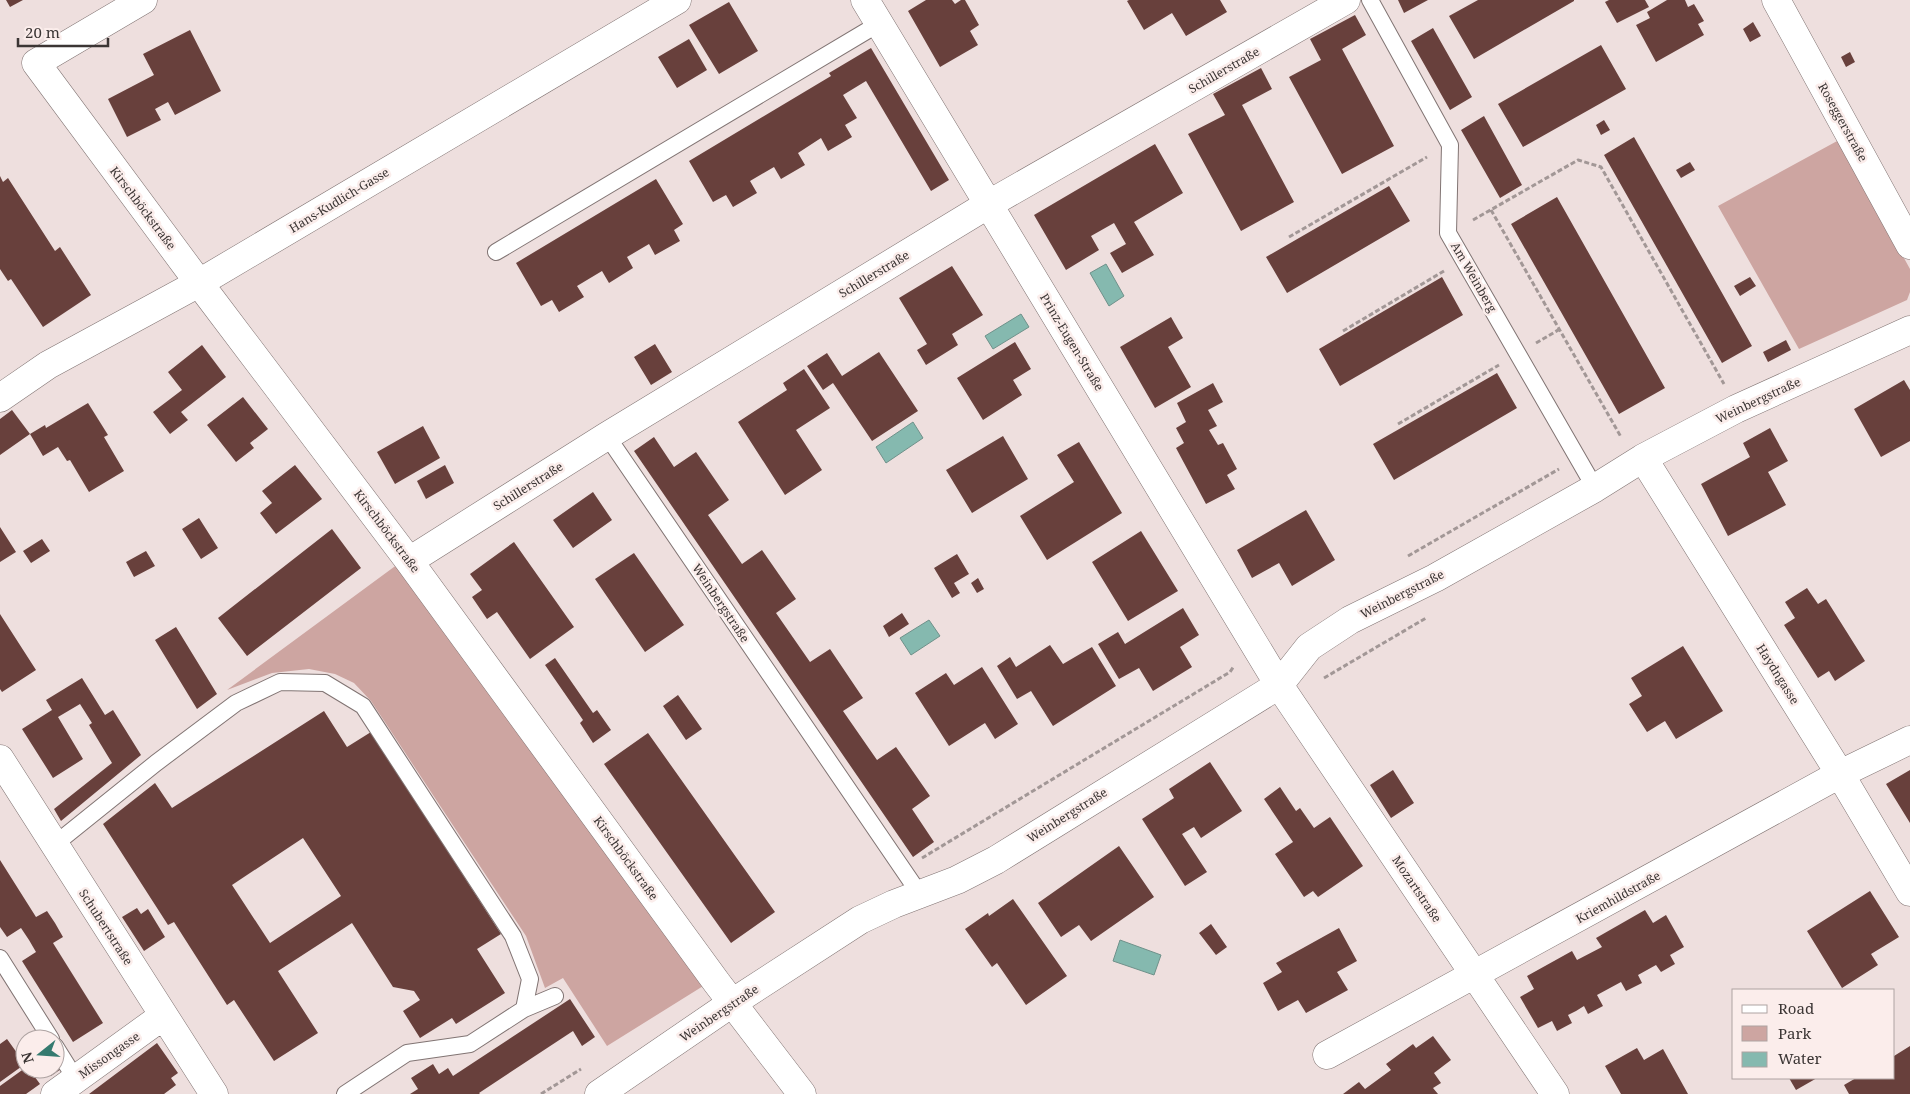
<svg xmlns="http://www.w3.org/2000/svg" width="1910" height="1094" font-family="'Noto Serif',serif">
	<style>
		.green { fill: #cda5a1 }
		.water { fill: #85b9af; stroke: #6f918a }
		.building { fill: #68403c; fill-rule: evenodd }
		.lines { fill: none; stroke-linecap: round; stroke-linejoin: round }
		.service-casing { stroke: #817473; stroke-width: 18 }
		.minor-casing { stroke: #817473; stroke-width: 29 }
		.path { stroke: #a29796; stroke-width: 3; stroke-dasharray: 5 2.5; stroke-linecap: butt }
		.service { stroke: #fff; stroke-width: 16 }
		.minor { stroke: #fff; stroke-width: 28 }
		.labels { text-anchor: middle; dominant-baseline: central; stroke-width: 5; stroke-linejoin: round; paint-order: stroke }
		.street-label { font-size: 12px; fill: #3b3534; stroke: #fbedeb }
	</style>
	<rect width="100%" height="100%" fill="#eedfde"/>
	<path class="green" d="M1839,140L1910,269V292L1907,300L1799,349L1718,206Z
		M398,564L708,983L607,1046L563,978L545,988L526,936L371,701L354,683L335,674L309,669L272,673L227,690Z"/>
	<path class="water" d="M1106,264L1124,296L1109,306L1090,273Z
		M1021,314L1029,327L993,349L985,336Z
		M913,422L923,438L886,463L876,447Z
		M929,620L940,636L911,655L900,638Z
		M1120,940L1161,955L1154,975L1113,961Z"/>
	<path class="building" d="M6,0H23L10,7Z
		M926,0H952L955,4L961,0H965L979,25L970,31L978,45L940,67L908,11Z
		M1129,0H1220L1227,12L1186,36L1172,13L1144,30L1127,1Z
		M1398,0H1428L1404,13Z
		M1478,0H1574V1L1474,59L1449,16Z
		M1609,0H1645L1649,7L1617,23L1605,2Z
		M1667,0H1685L1688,7L1694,4L1704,21L1698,24L1704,35L1656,62L1636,25L1650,18L1647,12Z
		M729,2L758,51L719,74L689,25Z
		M1355,15L1366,35L1342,49L1394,146L1342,174L1289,77L1321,60L1310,39Z
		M1753,22L1761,36L1750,42L1743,29Z
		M1433,28L1472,97L1450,110L1411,41Z
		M190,30L221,91L175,115L168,102L155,109L161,120L127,137L108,99L154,75L143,54Z
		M689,39L707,70L677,88L658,57Z
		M1601,45L1626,89L1523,147L1498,104Z
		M871,48L949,180L931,191L866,81L843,95L857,118L845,125L852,137L828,151L821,138L798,153L805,165L781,179L774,167L750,181L757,193L733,207L726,195L713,202L689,161L831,76L829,73Z
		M1850,52L1855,62L1846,67L1841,57Z
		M1261,68L1272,89L1242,105L1294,202L1241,231L1188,134L1225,115L1213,94Z
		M1484,116L1522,185L1500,198L1461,130Z
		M1604,120L1610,130L1601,135L1596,125Z
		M1634,137L1752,346L1722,363L1604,155Z
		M1155,144L1183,193L1134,222L1154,255L1122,273L1110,253L1126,244L1114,223L1091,236L1099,250L1066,270L1034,215Z
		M1690,162L1695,170L1681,178L1676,170Z
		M0,176L3,182L8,178L55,251L60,247L91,295L43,327L11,279L8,281L0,269Z
		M656,179L683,224L674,230L680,241L655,255L649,244L627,257L633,268L609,283L602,271L577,286L584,297L559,312L552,300L541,306L516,263Z
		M1389,186L1410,221L1287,293L1266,257Z
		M1557,197L1665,388L1619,414L1511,224Z
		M952,266L983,315L952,334L958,345L926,365L917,350L927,344L899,298Z
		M1442,277L1463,315L1340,386L1319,349Z
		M1750,277L1756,286L1740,296L1734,286Z
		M1171,317L1183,338L1168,347L1191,387L1155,408L1120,347Z
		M1786,340L1791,350L1768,362L1763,352Z
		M1015,342L1031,369L1013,380L1022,395L983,420L957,378Z
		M655,344L672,372L651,385L634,357Z
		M202,345L226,377L181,412L188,420L170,434L153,412L182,390L168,372Z
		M879,352L918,411L872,441L833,383L823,390L807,366L827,353L842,376Z
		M804,369L830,408L796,430L822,470L785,495L738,422L787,390L783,383Z
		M1497,373L1517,408L1394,480L1373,444Z
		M1904,380L1910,390V441L1881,457L1854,409Z
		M1213,383L1223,402L1208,410L1217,426L1209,430L1218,445L1223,443L1237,469L1227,475L1235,489L1206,504L1176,448L1184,443L1176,428L1186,422L1177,403Z
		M243,397L268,429L250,443L254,448L236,462L207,425Z
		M88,403L108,435L104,437L124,471L89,492L70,460L67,461L58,447L43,456L30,434L45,425L46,428Z
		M12,410L30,434L0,455V419Z
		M423,426L440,458L395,484L377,452Z
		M1770,428L1788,461L1768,472L1786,505L1728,536L1701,484L1750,457L1743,443Z
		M1003,436L1028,479L972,513L946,470Z
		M654,437L674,467L696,452L729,500L708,515L742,564L762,550L796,599L776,613L810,662L830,649L863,698L843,711L877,760L896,747L930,796L912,809L934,842L913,857L634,451Z
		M1079,442L1122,513L1047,560L1020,516L1074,482L1057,455Z
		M295,465L322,499L276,534L260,513L272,503L262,491Z
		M445,465L454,483L426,499L417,481Z
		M593,492L612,520L573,548L553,520Z
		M1306,510L1335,560L1292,586L1279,563L1252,578L1237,550Z
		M199,518L218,548L201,559L182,529Z
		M0,527L16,552L0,562Z
		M332,529L361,568L247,656L218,618Z
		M1141,531L1178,591L1128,621L1092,562Z
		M42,539L50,551L31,563L23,551Z
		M514,542L574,627L530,659L497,612L487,619L472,597L482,590L470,574Z
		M146,551L155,566L134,577L126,562Z
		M634,553L684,625L645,652L595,579Z
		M957,554L969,574L954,583L960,593L952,598L934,568Z
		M978,578L984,589L977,593L971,583Z
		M1807,588L1818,604L1826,599L1865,661L1835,681L1829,671L1818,678L1784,625L1795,618L1785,602Z
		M1183,608L1199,635L1180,647L1192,667L1153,691L1139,668L1119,679L1098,644L1118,632L1125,644Z
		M902,613L909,624L889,637L883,626Z
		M0,614L36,670L2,692L0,689Z
		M176,627L217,694L197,709L155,640Z
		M1050,645L1063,664L1092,647L1116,686L1053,726L1031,691L1017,699L997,666L1010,657L1016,667Z
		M1683,646L1723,711L1676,739L1665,721L1647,732L1629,704L1642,696L1631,678Z
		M555,658L593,713L597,710L611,730L593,743L580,723L583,720L545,665Z
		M982,667L1018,724L995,739L985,723L949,746L915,693L946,673L954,685Z
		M82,678L105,715L113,710L141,755L61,821L54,809L112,763L89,725L92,723L80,704L58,717L83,759L53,778L22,729L52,710L46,700Z
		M678,695L702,729L686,740L663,706Z
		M324,711L347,747L371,732L501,934L477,949L505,993L456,1024L452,1018L420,1038L403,1011L420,1000L414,991L393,987L352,923L278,971L318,1033L274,1061L234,1000L227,1005L174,922L168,925L103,824L155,783L172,808ZM303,838L341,896L270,943L232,885Z
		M648,733L775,912L731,943L604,764Z
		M1210,762L1242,811L1201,838L1194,827L1182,834L1207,872L1185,886L1142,819L1174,798L1169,789Z
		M1393,770L1414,803L1391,818L1370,785Z
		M1910,770V823L1886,784Z
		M1280,787L1296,811L1300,808L1314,828L1330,817L1363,866L1318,897L1313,891L1304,897L1275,854L1293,842L1264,799Z
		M1119,846L1154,897L1091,941L1079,925L1061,937L1038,903Z
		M0,860L36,917L47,911L55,923L63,937L53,943L103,1023L73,1042L22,961L36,952L29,940L21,928L7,937L0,927Z
		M1870,891L1899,937L1871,954L1878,965L1842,988L1807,931Z
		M1013,899L1067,976L1026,1005L997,963L992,967L965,929L988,913L989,916Z
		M137,908L141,914L148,909L165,937L144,951L122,917Z
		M1645,910L1653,923L1666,915L1684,947L1670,955L1675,964L1661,972L1656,965L1638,975L1642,983L1626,991L1621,982L1597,995L1603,1006L1588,1014L1584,1006L1576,1011L1568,1015L1572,1023L1557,1031L1552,1021L1538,1028L1520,997L1534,989L1527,976L1572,951L1577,960L1602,947L1596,938Z
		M1211,924L1227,947L1216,955L1199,933Z
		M1339,928L1357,961L1337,972L1348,990L1306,1013L1298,1000L1278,1011L1263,983L1282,972L1276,963Z
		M570,999L595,1037L582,1046L573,1031L479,1093L480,1094H410L418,1089L411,1078L433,1064L439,1074L448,1068L453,1076Z
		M1433,1036L1451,1060L1434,1073L1441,1083L1433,1088L1438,1094H1343L1359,1082L1365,1089L1391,1070L1386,1064L1413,1044L1416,1048Z
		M7,1039L25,1064L0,1082V1044Z
		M157,1043L178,1073L171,1078L176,1085L164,1094H89Z
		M1910,1046V1094H1849L1844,1085L1856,1078H1894V1056Z
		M1637,1048L1644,1060L1663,1049L1688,1094H1621L1605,1066Z
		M55,1059L61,1069L51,1076L47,1069H55Z
		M25,1068L29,1069L40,1084L26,1094H0V1086Z
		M1789,1078H1817L1796,1090Z"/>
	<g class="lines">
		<defs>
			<path id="service" d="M1370,0L1450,145L1448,233L1595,488
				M496,252L880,23
				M607,436L919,893
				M54,845L156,763L236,703L280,682L325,683L363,706L513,936L530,979L524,1009
				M0,958L51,1039
				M55,1046L75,1078
				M345,1094L407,1053L470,1044L524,1009L555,996"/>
			<path id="minor" d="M143,0L36,63L199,283L409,561L717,983L802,1094
				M865,0L1279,685L1555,1094
				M1776,0L1910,245
				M0,398L48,365L199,283L677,0
				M1643,458L1840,774L1910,892
				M409,561L607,436L989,204L1346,0
				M0,759L214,1094
				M1327,1055L1840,774L1910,740
				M55,1094L163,1016
				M599,1094L732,1003L860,920L894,904L957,880L996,860L1279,685L1309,647L1350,620L1435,578L1595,488L1643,458L1736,409L1910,330"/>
		</defs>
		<use href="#service" class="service-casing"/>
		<use href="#minor" class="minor-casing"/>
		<path class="path" d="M1491,210L1621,437
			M1473,220L1578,160L1601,167L1724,384
			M1289,237L1427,157
			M1343,331L1444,271
			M1536,343L1560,329
			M1398,424L1499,365
			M1408,556L1559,469
			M1324,678L1426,618
			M922,858L1230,672L1234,666
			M541,1094L581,1069"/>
		<use href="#service" class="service"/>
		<use href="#minor" class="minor"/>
	</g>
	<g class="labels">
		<g class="street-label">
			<text transform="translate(1224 70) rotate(-30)">Schillerstraße</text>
			<text transform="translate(1843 122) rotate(61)">Roseggerstraße</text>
			<text transform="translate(339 200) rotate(-31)">Hans-Kudlich-Gasse</text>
			<text transform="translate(143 208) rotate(53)">Kirschböckstraße</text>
			<text transform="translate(874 274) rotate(-31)">Schillerstraße</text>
			<text transform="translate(1474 277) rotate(60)">Am Weinberg</text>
			<text transform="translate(1072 342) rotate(59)">Prinz-Eugen-Straße</text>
			<text transform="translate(1758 400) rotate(-25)">Weinbergstraße</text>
			<text transform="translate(528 486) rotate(-32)">Schillerstraße</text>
			<text transform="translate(387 531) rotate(53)">Kirschböckstraße</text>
			<text transform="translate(1402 594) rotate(-27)">Weinbergstraße</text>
			<text transform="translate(721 603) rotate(56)">Weinbergstraße</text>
			<text transform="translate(1778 674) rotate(58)">Haydngasse</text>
			<text transform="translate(1067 815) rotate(-32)">Weinbergstraße</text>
			<text transform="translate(626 858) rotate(54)">Kirschböckstraße</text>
			<text transform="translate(1417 889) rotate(56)">Mozartstraße</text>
			<text transform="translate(1618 897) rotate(-29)">Kriemhildstraße</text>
			<text transform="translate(106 927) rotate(57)">Schubertstraße</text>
			<text transform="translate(719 1013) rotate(-34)">Weinbergstraße</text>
			<text transform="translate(109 1055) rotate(-35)">Missongasse</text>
		</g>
	</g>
	<rect x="1732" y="989" width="162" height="90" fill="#fbedeb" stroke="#aea3a2"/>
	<rect x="1742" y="1005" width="25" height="8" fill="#ffffff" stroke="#aea3a2"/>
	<text x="1778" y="1014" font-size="15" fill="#3b3534">Road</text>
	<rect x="1742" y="1026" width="25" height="15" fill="#cda5a1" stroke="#aea3a2"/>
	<text x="1778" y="1039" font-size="15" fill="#3b3534">Park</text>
	<rect x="1742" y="1052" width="25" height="15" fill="#85b9af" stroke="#aea3a2"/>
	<text x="1778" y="1064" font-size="15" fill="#3b3534">Water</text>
	<g transform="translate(40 1054) rotate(253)"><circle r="24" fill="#fbedeb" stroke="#aea3a2"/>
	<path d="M0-4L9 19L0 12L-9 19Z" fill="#357a6f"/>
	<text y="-8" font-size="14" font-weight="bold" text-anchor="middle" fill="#3b3534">N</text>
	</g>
	<path d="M18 38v8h90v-8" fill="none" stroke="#3b3534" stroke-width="2.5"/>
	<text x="25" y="38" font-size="15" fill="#3b3534" stroke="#fbedeb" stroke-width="4" paint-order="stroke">20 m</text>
</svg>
